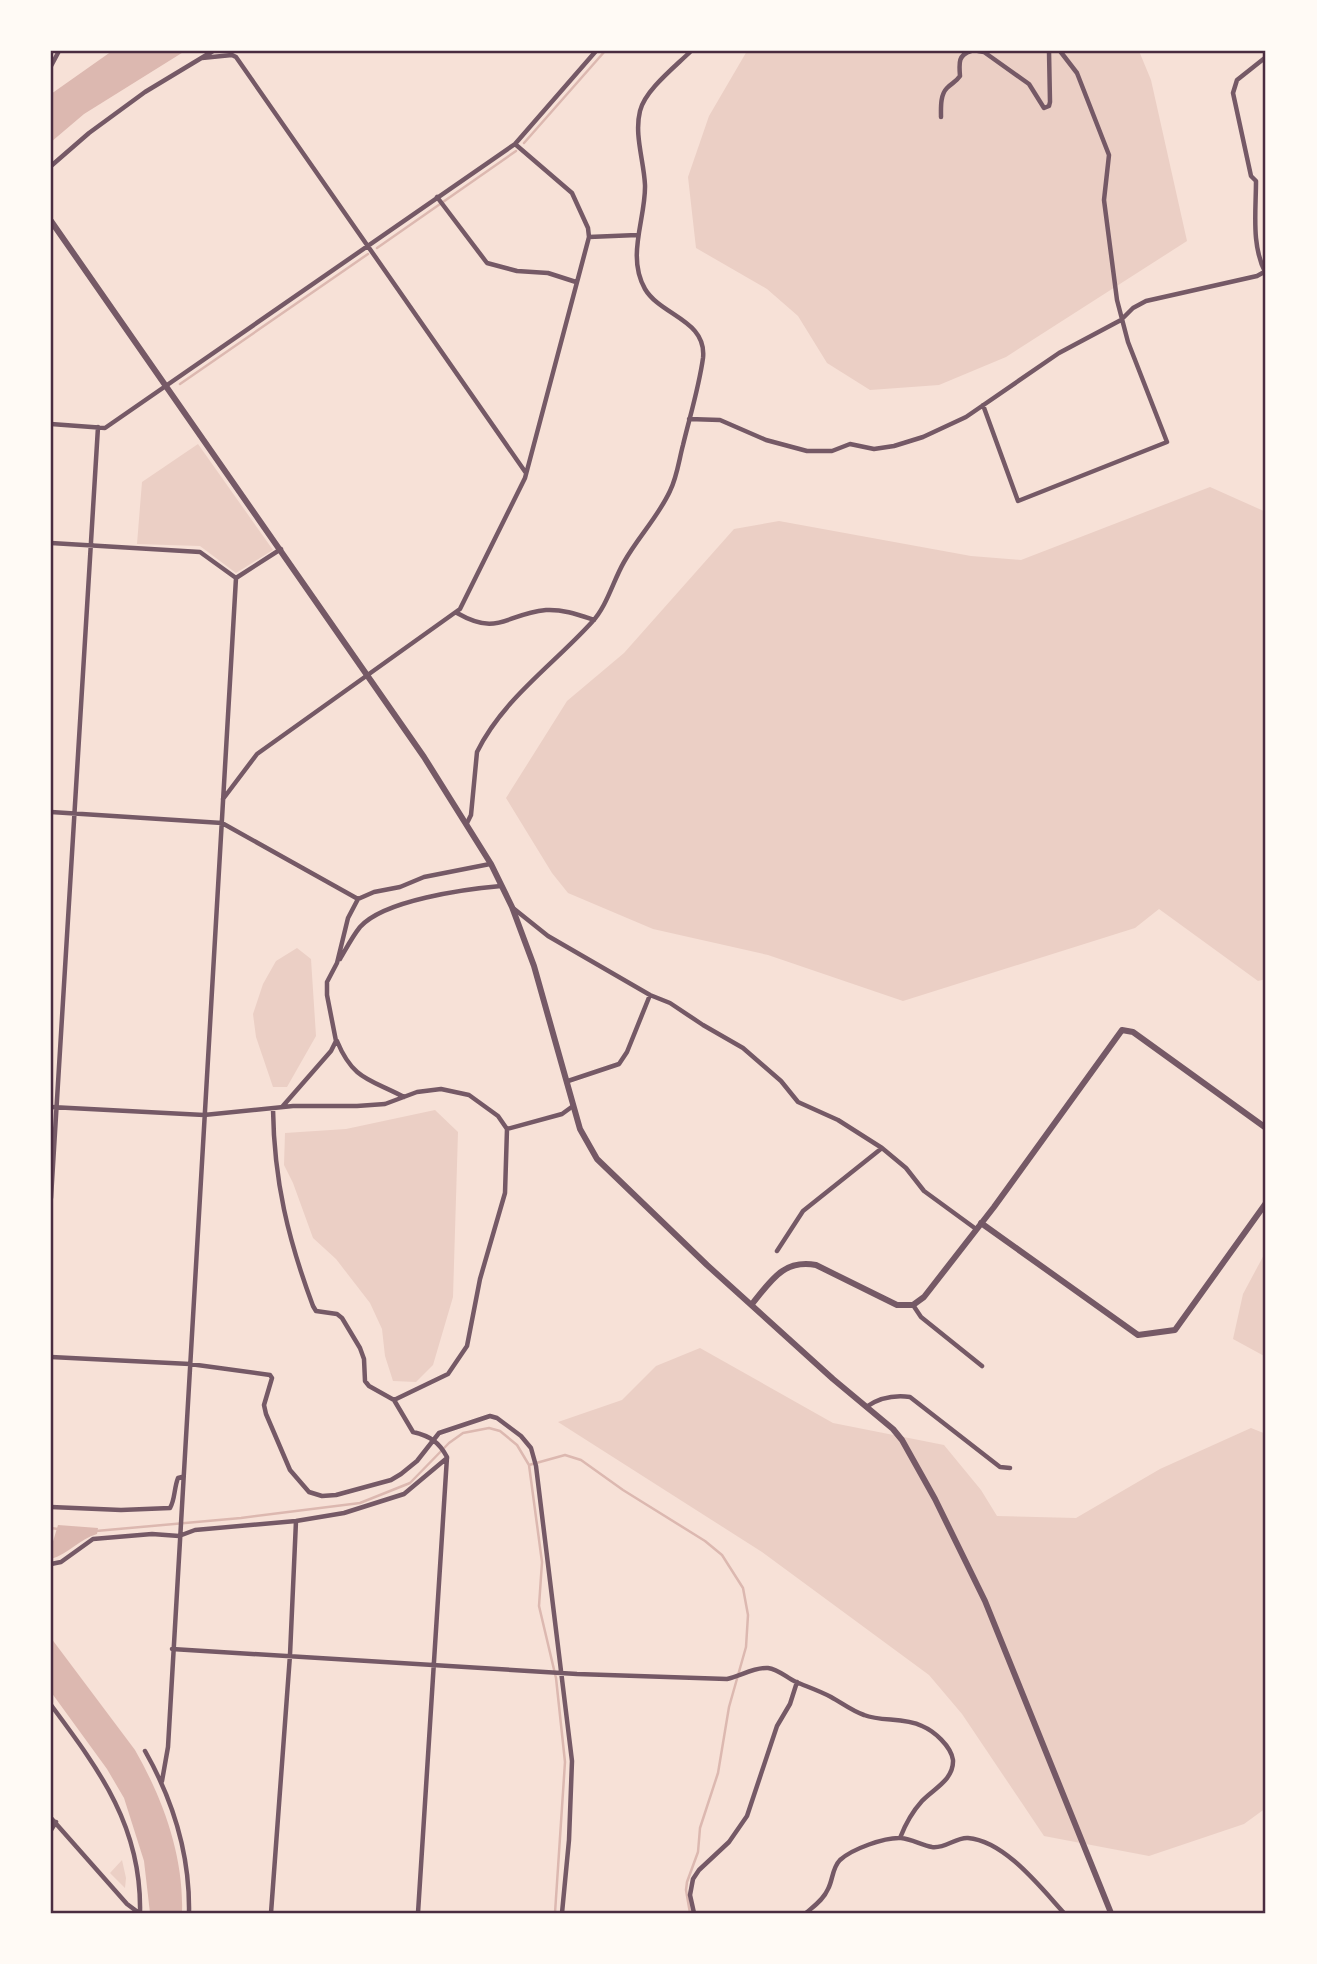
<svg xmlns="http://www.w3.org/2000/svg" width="1317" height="1964" font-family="'DejaVu Sans',sans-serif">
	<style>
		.green { fill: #ebcfc5 }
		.water { fill: #dcb8b0 }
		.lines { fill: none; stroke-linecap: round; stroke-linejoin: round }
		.stream { stroke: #dcb8b0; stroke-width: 2.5 }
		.minor { stroke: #755966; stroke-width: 4.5 }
		.tertiary { stroke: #755966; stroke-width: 6 }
		.neatline { fill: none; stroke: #4a2c40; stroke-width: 2.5 }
	</style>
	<rect width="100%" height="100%" fill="#f7e1d7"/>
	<path class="green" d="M747,51H1139L1151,80L1187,241L1006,357L939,385L870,390L827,363L798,316L767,289L696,248L688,177L709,116Z
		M198,444L273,550L236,573L200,546L137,544L142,482Z
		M1210,487L1266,512V979L1258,981L1159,909L1135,928L903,1001L768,955L653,929L568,893L552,873L506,798L567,701L624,653L734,529L779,521L971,556L1021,560Z
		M297,948L311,959L316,1036L287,1087H273L256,1037L253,1014L263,984L276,961Z
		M435,1110L458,1132L453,1297L433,1365L416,1382L393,1381L385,1356L382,1329L370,1303L336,1259L313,1238L293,1183L284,1165L285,1133L346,1129Z
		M1266,1251V1357L1233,1339L1243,1294Z
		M700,1348L833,1423L944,1445L981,1490L997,1516L1076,1518L1160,1469L1251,1428L1266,1434V1808L1244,1824L1149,1856L1044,1836L962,1714L929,1675L762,1552L558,1422L622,1400L656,1366Z
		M122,1860L126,1878L125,1888L110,1873Z"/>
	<path class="water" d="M112,51H185L84,114L51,142V94Z
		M58,1525L98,1528L97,1534C80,1539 68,1554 51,1559V1548Z
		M51,1638L135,1750C163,1799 184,1856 182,1913H150L144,1861L124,1798L107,1769L51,1692Z"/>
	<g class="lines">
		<path class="stream" d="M524,143L605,51
			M377,248L516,151
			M180,384L368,254
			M529,1465L565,1455L581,1460L623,1490L705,1541L722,1555L743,1588L748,1615L746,1647L729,1707L718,1773L700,1828L698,1852L687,1882L686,1890L690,1913
			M51,1528L58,1529
			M96,1531L241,1518L360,1503L410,1483L449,1443L463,1433L489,1428L500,1431L517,1445L529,1465L542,1562L539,1606L556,1678L565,1762L555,1913"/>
		<path class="minor" d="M978,51L984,52L1029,84L1044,108L1049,106L1050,102L1049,51
			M202,58L232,55L236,57L526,473
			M51,66L59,51
			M941,117C941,108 940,95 947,88C952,83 956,82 960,76C959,63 958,55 971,51
			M51,166L89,133L145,92L213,51
			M437,197L487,263L517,271L548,273L576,282
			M589,237L637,235
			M1266,274C1251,246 1256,212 1256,181L1251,176L1233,93L1237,80L1266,57
			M983,405L1018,501L1167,442L1128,342L1117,300L1104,200L1109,155L1077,73L1060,51
			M689,419L720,420L766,440L807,451H832L850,444L874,449L894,446L923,437L966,417L1059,353L1121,320L1133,308L1146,301L1257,276L1266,271
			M51,424L105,428L515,144L596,51
			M51,543L200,552L236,578
			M236,578L281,549
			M457,613C499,637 505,614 546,610C563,609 579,615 594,620
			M223,799L257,754L460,609L525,478L589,237L588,228L572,193L515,144
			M51,812L222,823L358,899
			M467,823L471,815L477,752C503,699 553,665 592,622C607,606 613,581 624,562C638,537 658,517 670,491C677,477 679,460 683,445C690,416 699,387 703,358C707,320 661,316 645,289C626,256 646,218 645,185C644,161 634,135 640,111C645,90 676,66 691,51
			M513,908L548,936L650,995L670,1003L703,1025L743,1048L781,1081L798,1102L838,1120L882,1148L906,1168L924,1191L976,1229
			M340,959C346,949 352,937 360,927C384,900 466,889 501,886
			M337,1041C353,1080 370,1079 404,1097
			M568,1081L619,1064L627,1052L650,995
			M51,1107L204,1115L293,1106H357L385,1104L417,1092L441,1089L469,1095L498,1116L507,1129L505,1193L480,1279L467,1346L448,1374L394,1400
			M282,1107L331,1051L336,1041L327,995V982L337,963L348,918L358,899L374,892L400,887L424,877L490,864
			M273,1109C274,1181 288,1239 313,1306L316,1311L337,1314L342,1318L360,1348L364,1359L365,1381L369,1386L394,1400L413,1432C430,1436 439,1442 447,1457L418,1913
			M507,1129L562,1114L573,1106
			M51,1198L98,427
			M777,1251L803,1211L882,1148
			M913,1305L921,1317L982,1366
			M51,1357L190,1364L270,1375L272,1378L264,1405L266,1414L290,1470L309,1492L322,1496L336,1495L391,1480L401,1474L417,1461L439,1433L490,1416L497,1418L521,1436L531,1448L536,1466L572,1761L569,1840L562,1913
			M866,1407C879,1398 895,1395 910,1397L1000,1467L1010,1468
			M51,1507L121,1510L170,1508C175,1500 174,1488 178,1478L182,1477
			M51,1564L61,1562L93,1539L152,1534L179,1536L195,1530L296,1521L344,1513L404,1494L447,1458
			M172,1649L577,1674L727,1679C741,1676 754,1667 768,1668C778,1669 787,1678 796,1682C808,1687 820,1691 831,1697C842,1703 852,1711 864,1715C882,1722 903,1717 922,1726C934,1731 951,1746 953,1760C954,1780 933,1789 922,1801C912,1812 905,1825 900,1838
			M51,1705C100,1771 142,1827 140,1913
			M145,1751C174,1802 190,1855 189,1913
			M162,1781L168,1747L236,578
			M51,1818L127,1904L139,1913
			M51,1830L56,1822
			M271,1913L290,1655L296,1521
			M694,1913L690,1895L693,1879L699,1870L729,1842L747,1816L777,1726L790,1704L797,1682
			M806,1913C814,1906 824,1899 828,1889C833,1880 832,1868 840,1860C852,1849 885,1837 901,1838C911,1839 922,1845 932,1847C945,1849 956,1837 968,1838C1005,1841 1041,1888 1064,1913"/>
		<path class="tertiary" d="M51,221L424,757L491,864L512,907L534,966L580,1129L597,1159L707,1265L833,1379L893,1429L902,1440L935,1499L985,1601L1111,1913
			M981,1223L1138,1335L1175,1330L1266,1203
			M752,1304C771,1281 783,1259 816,1265L897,1305H913L924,1297L994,1207L1122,1030L1133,1032L1266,1128"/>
	</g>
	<rect width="1317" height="1964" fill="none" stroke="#fffaf5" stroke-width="105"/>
	<rect x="52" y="52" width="1212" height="1860" class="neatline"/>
</svg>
